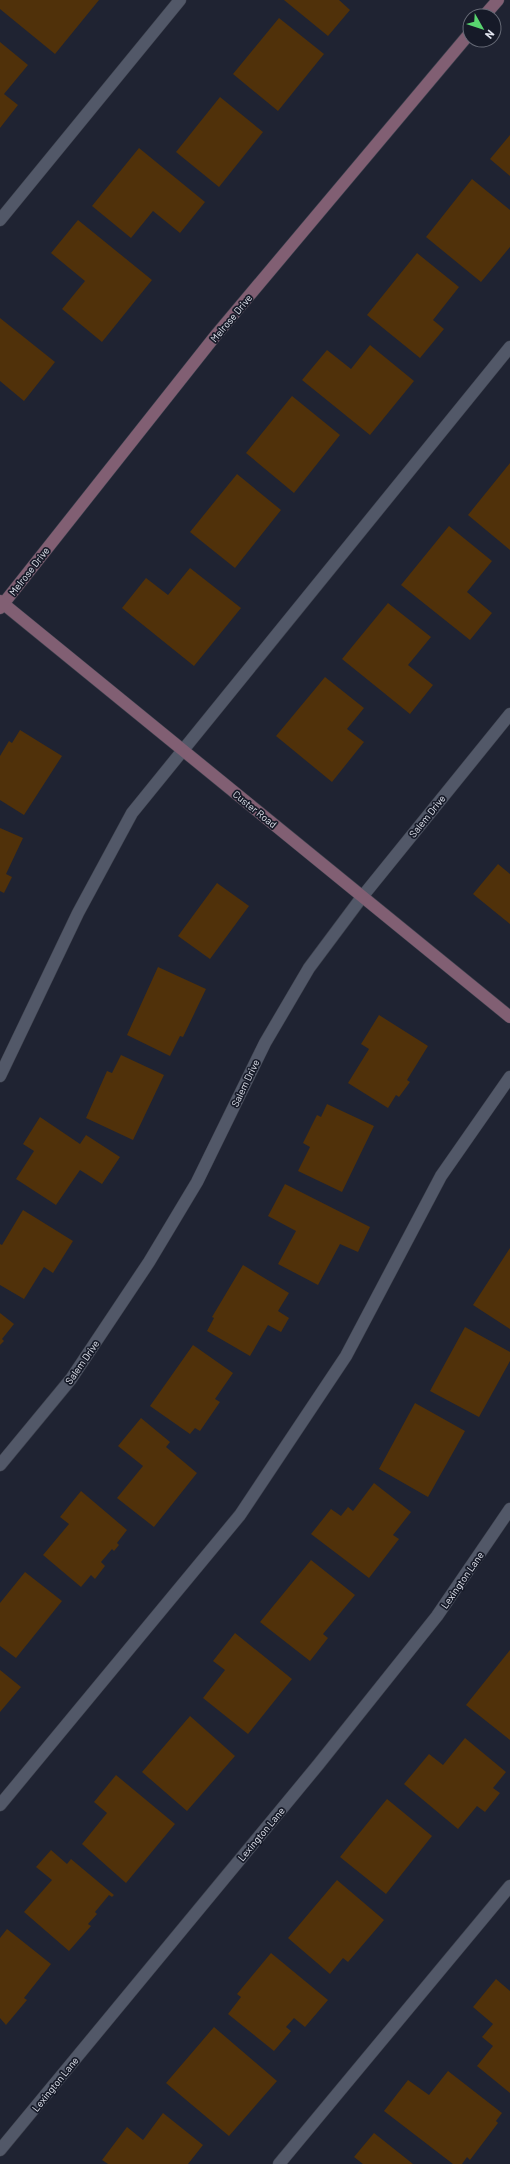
<svg xmlns="http://www.w3.org/2000/svg" width="510" height="2164" font-family="Barlow,sans-serif">
	<style>
		.building { fill: #50310a }
		.lines { fill: none; stroke-linecap: round; stroke-linejoin: round }
		.lane-casing { stroke: #3d414d; stroke-width: 13 }
		.street-casing { stroke: #3d414d; stroke-width: 13 }
		.secondary-casing { stroke: #3d414d; stroke-width: 13 }
		.lane { stroke: #525868; stroke-width: 12 }
		.street { stroke: #525868; stroke-width: 12 }
		.secondary { stroke: #815f73; stroke-width: 12 }
		.labels { text-anchor: middle; dominant-baseline: central; stroke-width: 3.5; stroke-linejoin: round; paint-order: stroke }
		.street-label { font-size: 10px; fill: #e1e4ee; stroke: #161a28 }
	</style>
	<rect width="100%" height="100%" fill="#1f2332"/>
	<path class="building" d="M0,0H99L55,54L0,9Z
		M284,0H339L350,10L328,36Z
		M279,18L324,54L278,111L233,74Z
		M0,42L28,65L4,94L18,105L0,128Z
		M220,97L263,132L219,187L176,152Z
		M510,135V176L490,159Z
		M139,148L205,202L180,233L153,211L131,238L92,206Z
		M472,179L510,210V247L481,282L426,237Z
		M78,220L152,280L102,342L62,309L85,281L51,253Z
		M417,253L459,287L433,320L444,329L420,358L367,315Z
		M0,318L55,362L24,401L0,381Z
		M370,345L414,381L370,435L302,380L327,350L351,369Z
		M292,396L340,435L294,493L246,453Z
		M510,463V550L468,515Z
		M237,474L281,510L235,568L190,532Z
		M449,526L492,561L467,592L492,613L470,640L401,585Z
		M190,568L241,608L194,666L122,608L146,578L168,595Z
		M388,603L431,637L408,665L433,685L410,714L342,659Z
		M325,677L364,708L347,729L364,742L332,782L276,736Z
		M20,730L62,756L24,815L0,800V756L9,741L12,743Z
		M0,828L23,838L6,874L12,877L4,893L0,891Z
		M498,864L510,874V924L473,894Z
		M217,883L249,906L210,959L178,936Z
		M158,967L206,989L183,1037L180,1036L170,1056L127,1035Z
		M379,1015L428,1046L407,1080L410,1082L399,1097L396,1095L388,1108L348,1083L369,1049L361,1044Z
		M121,1055L164,1075L133,1140L86,1118L107,1071L112,1073Z
		M327,1104L374,1126L342,1192L298,1171L310,1147L303,1143L317,1115L321,1117Z
		M40,1117L80,1144L86,1135L120,1157L102,1184L80,1170L56,1205L16,1179L34,1151L23,1144Z
		M285,1184L370,1227L358,1252L340,1244L318,1285L278,1264L296,1231L268,1216Z
		M23,1210L73,1241L53,1273L44,1267L24,1299L0,1285V1244L2,1245Z
		M510,1248V1329L473,1305Z
		M243,1265L289,1293L278,1311L289,1318L281,1332L268,1325L250,1356L207,1331L214,1318L212,1317Z
		M0,1313L14,1324L2,1339L4,1341L0,1345Z
		M465,1327L510,1352V1361L479,1417L430,1391Z
		M193,1345L233,1373L215,1399L220,1402L200,1431L195,1428L190,1434L150,1406Z
		M415,1403L465,1431L428,1497L379,1469Z
		M141,1418L170,1442L166,1447L197,1473L154,1527L117,1498L143,1466L118,1446Z
		M374,1483L411,1512L393,1535L399,1539L369,1578L311,1534L331,1509L341,1516L348,1507L353,1511Z
		M81,1491L127,1530L117,1543L119,1545L114,1551L112,1549L101,1562L105,1566L95,1579L91,1575L81,1587L43,1555L69,1524L60,1517Z
		M311,1560L355,1595L323,1634L328,1638L310,1661L260,1622Z
		M25,1572L62,1601L16,1658L0,1646V1603Z
		M235,1633L292,1679L248,1734L203,1698L225,1670L213,1661Z
		M510,1650V1740L466,1705Z
		M0,1670L21,1687L0,1712Z
		M190,1716L235,1756L187,1811L142,1772Z
		M465,1738L506,1772L493,1788L500,1793L485,1812L477,1806L458,1829L404,1784L429,1754L443,1765Z
		M116,1775L175,1824L126,1883L82,1844L107,1813L94,1802Z
		M387,1799L432,1836L386,1894L340,1857Z
		M51,1850L67,1864L71,1859L114,1895L112,1897L109,1895L95,1912L97,1914L88,1924L91,1926L69,1951L24,1912L52,1880L36,1867Z
		M337,1880L384,1920L348,1962L343,1958L330,1974L288,1938Z
		M7,1929L51,1964L24,1998L27,2000L6,2025L0,2018V1938Z
		M271,1953L328,2000L305,2027L294,2018L286,2027L291,2031L274,2051L228,2014L241,1997L237,1994Z
		M496,1979L510,1991V2093L477,2066L493,2046L482,2037L493,2024L473,2007Z
		M214,2027L277,2081L229,2136L166,2083Z
		M448,2071L502,2113L496,2121L498,2123L470,2160L467,2157L462,2164H453L384,2111L408,2080L429,2095Z
		M163,2113L203,2145L188,2164H108L102,2160L127,2127L143,2140Z
		M374,2133L413,2164H363L354,2157Z"/>
	<g class="lines">
		<defs>
			<path id="lane" d="M0,220L180,0
				M0,1076L78,913L132,813L510,347
				M0,1805L240,1515L346,1356L441,1176L510,1077
				M279,2164L510,1886"/>
			<path id="street" d="M0,1465L71,1379L149,1262L197,1182L265,1043L309,968L362,897L510,714
				M0,2150L318,1765L437,1616L510,1509"/>
			<path id="secondary" d="M484,16L498,0
				M0,601L510,1017
				M0,608L216,335L470,33"/>
		</defs>
		<use href="#lane" class="lane-casing"/>
		<use href="#street" class="street-casing"/>
		<use href="#secondary" class="secondary-casing"/>
		<use href="#lane" class="lane"/>
		<use href="#street" class="street"/>
		<use href="#secondary" class="secondary"/>
	</g>
	<g class="labels">
		<g class="street-label">
			<text transform="translate(231 318) rotate(-50)">Melrose Drive</text>
			<text transform="translate(29 571) rotate(-52)">Melrose Drive</text>
			<text transform="translate(255 809) rotate(39)">Custer Road</text>
			<text transform="translate(427 816) rotate(-51)">Salem Drive</text>
			<text transform="translate(245 1083) rotate(-64)">Salem Drive</text>
			<text transform="translate(82 1362) rotate(-55)">Salem Drive</text>
			<text transform="translate(462 1580) rotate(-55)">Lexington Lane</text>
			<text transform="translate(261 1834) rotate(-50)">Lexington Lane</text>
			<text transform="translate(55 2084) rotate(-51)">Lexington Lane</text>
		</g>
	</g>
	<g transform="translate(482 28) rotate(129)"><circle r="19" fill="#161a28" stroke="#676b77"/>
	<path d="M0-3L7 15L0 10L-7 15Z" fill="#59d56f"/>
	<text y="-6" font-size="11" font-weight="bold" text-anchor="middle" fill="#e1e4ee">N</text>
	</g>
</svg>
